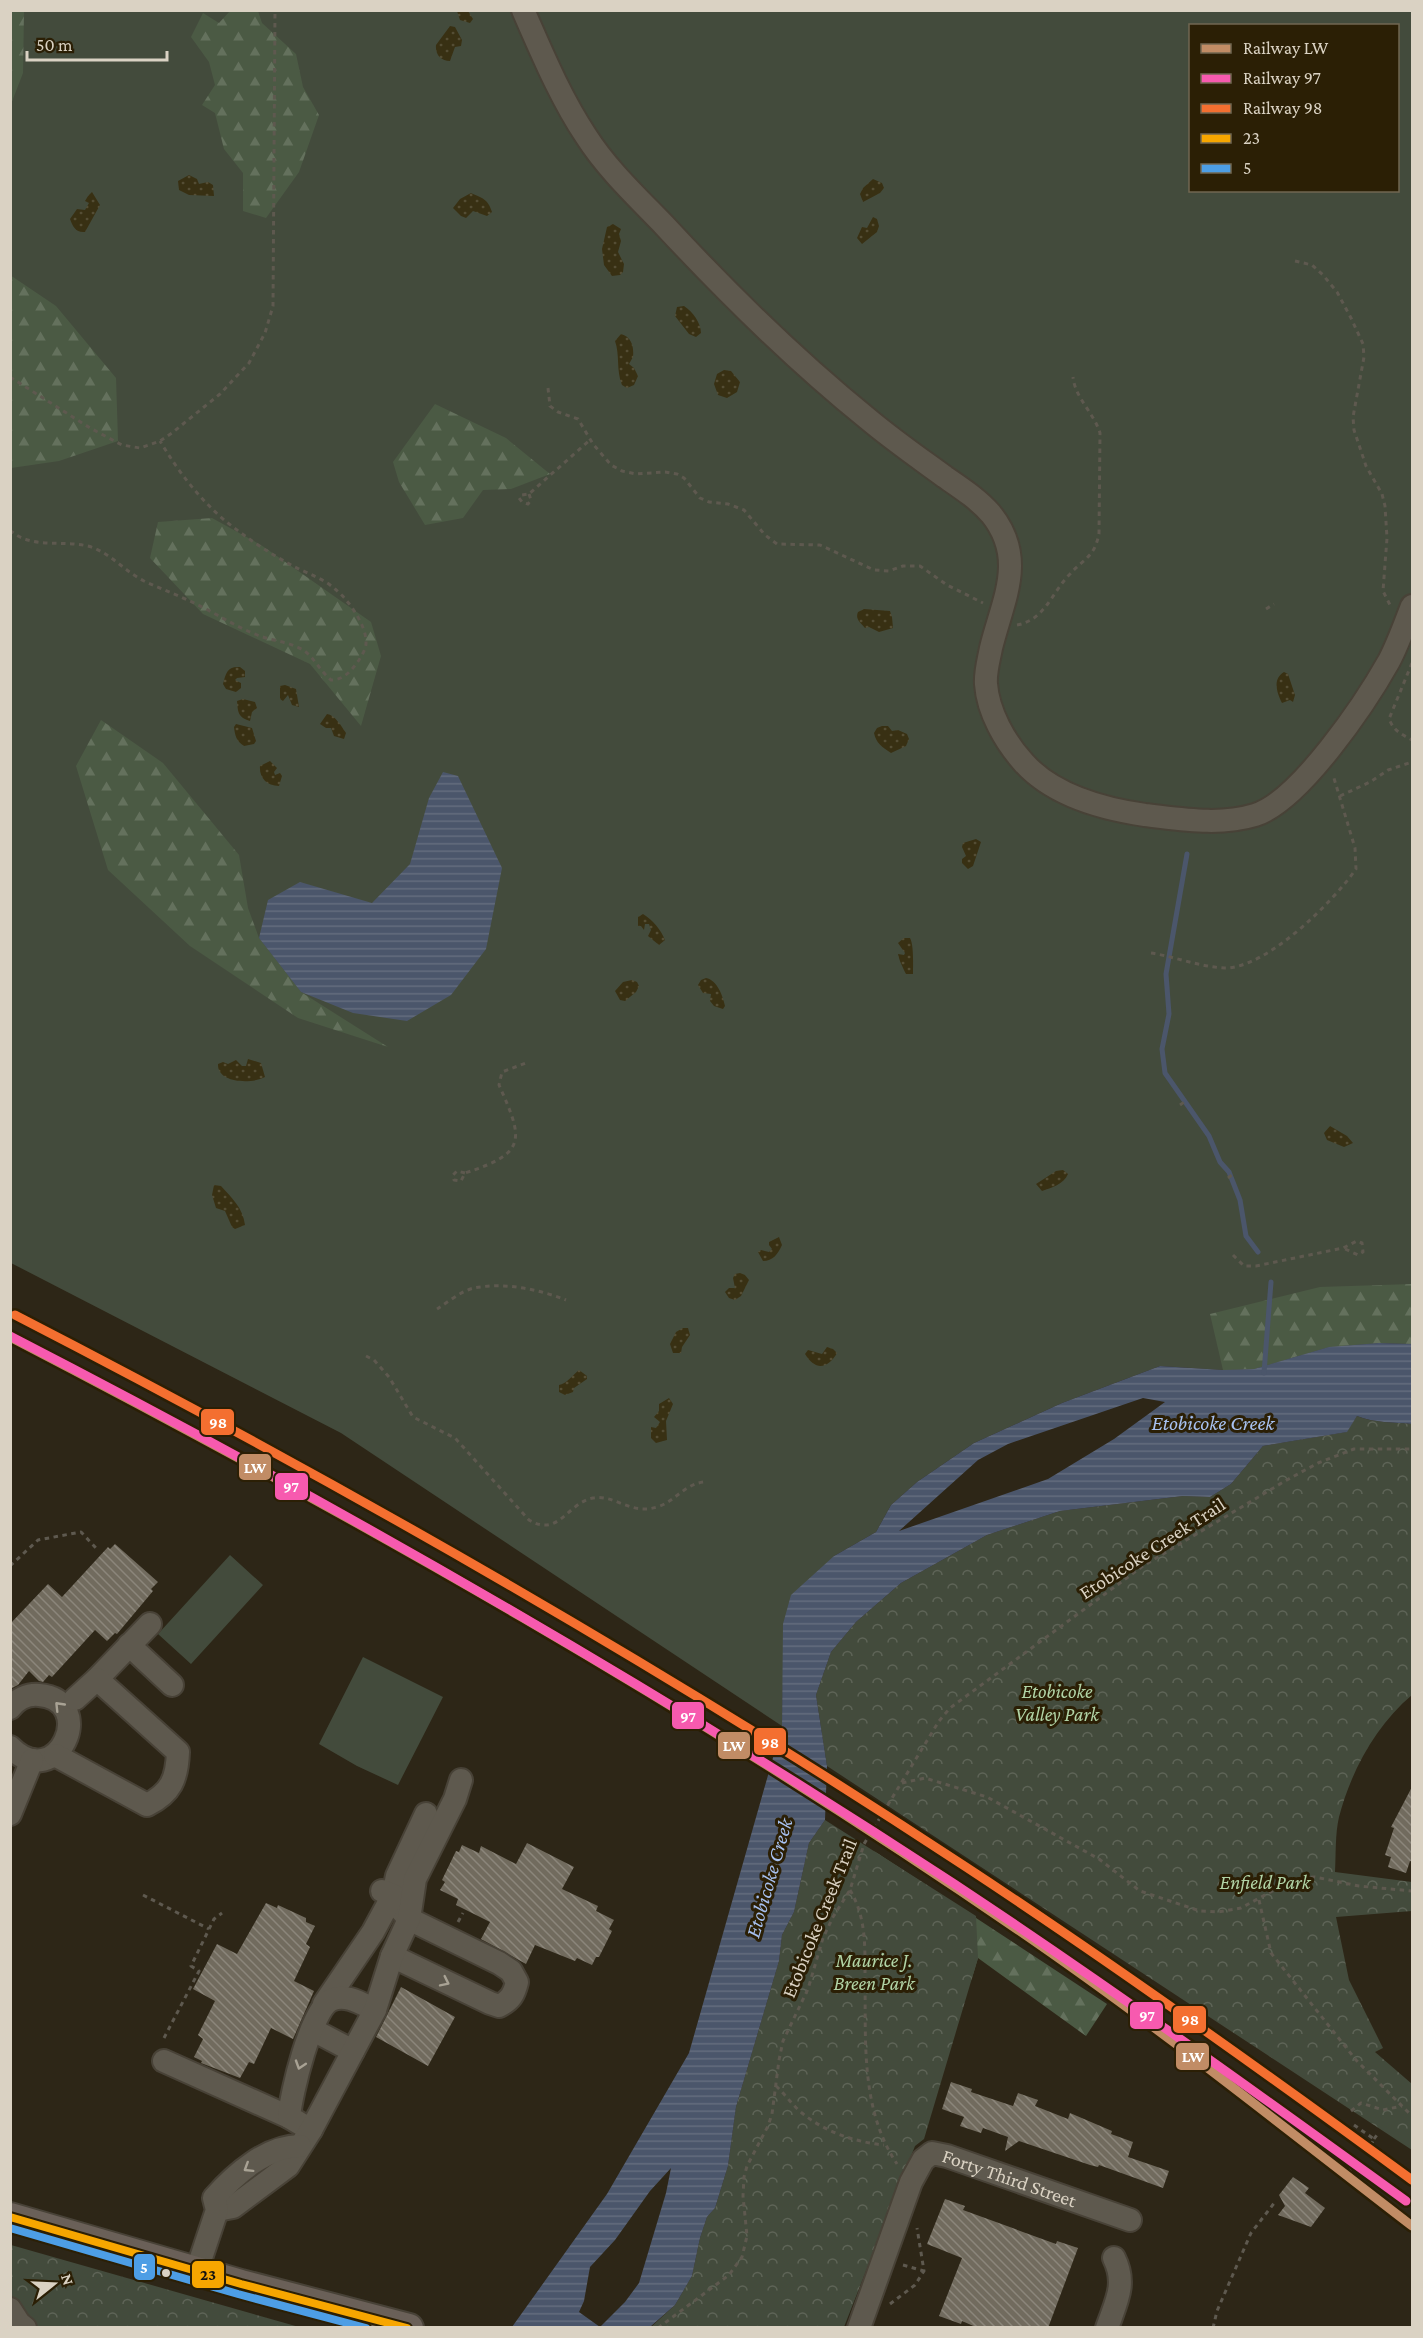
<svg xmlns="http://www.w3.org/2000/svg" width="1423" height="2338" font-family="'Crimson Pro',serif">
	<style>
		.grass { fill: #434b3c; fill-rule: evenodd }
		.forest { fill: url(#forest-firs) }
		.sand { fill: url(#sand-dots) }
		.park { fill: url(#park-crowns) }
		.water { fill: url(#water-rules); fill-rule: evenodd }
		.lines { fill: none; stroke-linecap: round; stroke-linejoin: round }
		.stream { stroke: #4b566b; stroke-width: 5 }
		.building { fill: url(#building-back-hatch) }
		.minor-casing { stroke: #484237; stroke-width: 26 }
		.major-casing { stroke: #484237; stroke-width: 32 }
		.path { stroke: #5e594f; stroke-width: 3; stroke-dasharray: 4.5 4.5; stroke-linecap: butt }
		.minor { stroke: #5e594e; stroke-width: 22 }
		.major { stroke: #6a6058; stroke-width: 28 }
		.bus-1-casing { stroke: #2b1f05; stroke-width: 12 }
		.bus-2-casing { stroke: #2b1f05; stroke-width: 12 }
		.bus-1 { stroke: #f7a600; stroke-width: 8 }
		.bus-2 { stroke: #4d9ee5; stroke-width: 8 }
		.rail-1-casing { stroke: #2b1f05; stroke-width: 14 }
		.rail-2-casing { stroke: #2b1f05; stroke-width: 14 }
		.rail-3-casing { stroke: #2b1f05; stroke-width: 14 }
		.rail-1 { stroke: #c18c65; stroke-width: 9 }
		.rail-2 { stroke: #f75aaf; stroke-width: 9 }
		.rail-3 { stroke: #f46f30; stroke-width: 9 }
		.oneway { stroke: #a8a294 }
		.bus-dot { fill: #dad2c3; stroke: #2b1f05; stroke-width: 2 }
		.labels { text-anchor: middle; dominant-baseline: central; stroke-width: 6; stroke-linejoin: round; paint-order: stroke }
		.street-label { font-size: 20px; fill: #dad2c3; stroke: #2b1f05 }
		.park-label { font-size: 20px; font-style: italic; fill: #b1d4a6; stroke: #2b1f05 }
		.water-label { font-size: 21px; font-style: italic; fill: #a7c1f0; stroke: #2b1f05 }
		.line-badge { stroke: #2b1f05; stroke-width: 2 }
		.badge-label { font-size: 16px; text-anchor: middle; font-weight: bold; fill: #fff }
		.pale-badge-label { font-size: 16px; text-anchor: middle; font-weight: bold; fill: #111 }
	</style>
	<defs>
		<pattern id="forest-firs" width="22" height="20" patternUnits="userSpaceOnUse" patternTransform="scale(1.5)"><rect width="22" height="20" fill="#4b5a44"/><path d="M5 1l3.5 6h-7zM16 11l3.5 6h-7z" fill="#64715d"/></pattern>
		<pattern id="sand-dots" width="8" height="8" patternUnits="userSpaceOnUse" patternTransform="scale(1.5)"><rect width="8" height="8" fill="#383013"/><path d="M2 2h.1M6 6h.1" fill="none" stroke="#544d34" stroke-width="1.8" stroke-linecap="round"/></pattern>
		<pattern id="park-crowns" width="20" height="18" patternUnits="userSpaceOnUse" patternTransform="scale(1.5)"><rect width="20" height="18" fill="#434b3c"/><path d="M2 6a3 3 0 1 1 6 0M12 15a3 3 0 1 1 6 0" fill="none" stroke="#5e6457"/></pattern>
		<pattern id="water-rules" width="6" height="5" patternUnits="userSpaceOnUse" patternTransform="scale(1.5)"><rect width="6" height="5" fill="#4b566b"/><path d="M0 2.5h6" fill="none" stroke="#646d7e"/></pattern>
		<pattern id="building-back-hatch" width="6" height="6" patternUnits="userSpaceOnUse" patternTransform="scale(1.5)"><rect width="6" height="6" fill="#716b5e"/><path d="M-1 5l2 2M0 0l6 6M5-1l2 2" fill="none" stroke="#8b867b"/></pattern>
	</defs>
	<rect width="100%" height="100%" fill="#2d2617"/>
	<path class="grass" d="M10,11H1412V1344L1379,1343L1254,1369L1223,1370L1160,1366L1062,1403L974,1443L917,1482L891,1505L876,1532L834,1556L783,1682L782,1726L341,1433L11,1263ZM1190,26H1398V190H1190Z
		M230,1555L263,1585L191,1664L158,1634Z
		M363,1657L443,1697L398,1785L357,1766L319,1744Z"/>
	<path class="forest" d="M11,10L24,11L23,73L11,104Z
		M230,11H258L262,23L296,54L303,87L319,115L299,172L266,218L243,211V173L224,149L215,113L202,105L215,85L209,62L191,37L203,13L219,23Z
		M10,275L56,306L116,378L118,441L59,461L11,468Z
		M435,404L506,438L550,474L511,489L483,490L463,518L425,525L399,482L393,462Z
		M212,518L261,545L371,622L381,656L361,726L310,664L203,614L150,558L158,522Z
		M101,720L163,763L239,855L248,908L259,938L301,992L388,1047L298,1018L190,946L108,870L76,766Z
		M1412,1284V1344L1379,1343L1329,1347L1254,1369L1223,1370L1210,1314L1320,1287Z
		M874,1851L1107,2004L1086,2036L978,1958L972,1978Z"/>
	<path class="sand" d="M457,11H468L473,19L470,23L460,20Z
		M450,26L455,27L462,40L461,46L455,47L450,61C441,61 435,55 436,45Z
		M189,175L197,179L199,184L208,182L213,185L214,196L189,195L179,190L178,181Z
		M873,179L882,183L884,188L880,193L863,202L860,194L863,188Z
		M92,192L100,205L85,232C76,233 73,227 70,219L77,209L85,210L89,203L85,201L88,196Z
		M471,193C482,198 488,199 492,212L487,216L473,211L466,218L461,216L453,208L460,199Z
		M873,217L877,219L879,226L877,232L862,244L857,238L862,227L867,228Z
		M613,224L621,229L619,234L621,241L618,252L624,264L623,272L620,275L612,276L604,265L602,249L607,227Z
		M684,306C693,312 701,323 701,333L696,337L689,334L675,316L677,307Z
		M621,334C632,337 634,347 633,357L629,364L634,368L638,376L634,385L627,388L622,385C616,370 620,355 615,341Z
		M724,370L731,371L740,382L737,392L727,398L718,395L714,384L717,374Z
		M864,609L890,611L892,617L893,628L879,632L869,627L865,628C860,622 855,619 858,612Z
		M240,667L245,671V677L237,678L235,680L241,683V688L236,692L226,689L223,684C226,673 227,666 240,667Z
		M1284,672L1288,674L1295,695L1293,702L1290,700L1282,703C1277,693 1272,679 1284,672Z
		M285,685L296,689L299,707L292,705L288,695L283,701L280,699V686Z
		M243,699L255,702L257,708L252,712L250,721C238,717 238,713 237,701Z
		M327,714C335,715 342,727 346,733L344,739L334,736L331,728H326L320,724Z
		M236,724L252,728L256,741L254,744L244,746C236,741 235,735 234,727Z
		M882,726H888L892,731L898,730L907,734L909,739L906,746L891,753C882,747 876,743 874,733L877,728Z
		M270,761L277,768L274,772L275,775L280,773L282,776L279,786C266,786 259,777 260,766Z
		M976,839L981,842L973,866L968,869L962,863V859L966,856L962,847L963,843Z
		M643,914C653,920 661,930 665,940L659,945L648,936L651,930L649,924H645L644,930L641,926H638V917Z
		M904,938H910C914,945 913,965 913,974H906C903,968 899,960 898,954L904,955L905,953L898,943Z
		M706,978C717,980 723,996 725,1006L723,1009L714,1006L710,1001L711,994L703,993L698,985L701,980Z
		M632,980L637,982L639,986L636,992L625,1001L620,1000L615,991L623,982Z
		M248,1059L261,1063L265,1077C253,1084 217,1084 218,1064L223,1062L228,1064L236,1060L242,1066H246Z
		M1330,1126L1347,1136L1353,1143L1344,1147L1327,1140L1324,1133Z
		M1063,1170L1068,1174C1064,1184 1051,1188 1042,1191L1036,1184L1056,1171Z
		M214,1185L221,1186C232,1198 243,1208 245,1225L235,1229L232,1227L225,1211L216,1208L212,1195Z
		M779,1237L782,1245C778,1254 773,1261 763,1261L758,1252L761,1250L769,1252L772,1249L769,1245V1242Z
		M740,1273L745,1275L749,1280L741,1296L735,1300L729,1298L725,1292L729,1288H735L733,1278L735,1274Z
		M683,1328H688L690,1335L682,1347L681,1353H673L670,1344L676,1332Z
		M827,1347L833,1349L837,1353C828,1369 815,1371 805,1354L808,1350L822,1354Z
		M579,1370L587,1376V1379L574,1388L573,1392L565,1395L559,1392V1385C566,1384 573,1375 579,1370Z
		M669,1398L673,1404L666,1421L667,1440L656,1443L651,1438V1427L656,1428L660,1422L654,1417L659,1411V1404Z"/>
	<path class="park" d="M1357,1416C1373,1423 1394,1422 1412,1424V1695C1376,1725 1351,1771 1339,1817C1335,1834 1336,1854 1335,1872L1412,1882V1911L1336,1917L1349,1980L1383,2048L1375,2052L1412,2084V2150L827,1766L816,1695L831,1652L856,1622L901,1583L987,1535L1060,1511L1183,1496L1210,1497L1231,1484L1263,1446L1346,1432Z
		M825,1820L976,1916L978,1958L924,2139L915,2146L844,2327L650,2328L675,2305L692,2276L700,2238L707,2217L715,2208L728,2166L736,2107L779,1961L782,1935L794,1912L809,1843Z
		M11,2245L299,2327H11Z"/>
	<path class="water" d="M443,772L458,776L502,868L486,949L451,995L407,1021L353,1013L301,992L259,938L268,900L300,882L372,903L410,864L429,798Z
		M1379,1343L1412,1344V1424C1394,1422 1374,1423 1357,1416L1347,1432L1263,1446L1231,1484L1210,1497L1183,1496L1060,1511L987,1535L901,1583L856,1622L831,1652L816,1695L827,1766L825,1820L809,1843L794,1912L782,1935L779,1961L736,2107L728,2166L715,2208L707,2217L700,2238L692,2276L675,2305L650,2327H512L607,2194L689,2053L782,1726L783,1624L791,1595L834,1556L876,1532L891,1505L917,1482L974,1443L1062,1403L1160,1366L1223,1370L1254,1369L1329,1347ZM1143,1398L1165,1402L1114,1439L1048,1479L899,1531L978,1460L1008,1444ZM671,2168L666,2193L639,2283L625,2302L600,2327L579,2312L584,2301L590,2267L615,2240L650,2191Z"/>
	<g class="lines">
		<path class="stream" d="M1187,854L1166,974L1169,1014L1162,1049L1165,1073L1209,1136L1220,1162L1229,1172L1240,1200L1246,1236L1258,1252
			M1264,1373L1271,1282"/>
	</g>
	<path class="building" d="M115,1544L158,1582L151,1589L153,1591L117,1634L115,1633L107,1641L95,1630L52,1677L49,1675L43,1682L39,1681L29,1671L18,1685L10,1689V1624L48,1584L62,1597L108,1547L110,1549Z
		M1413,1785V1862L1410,1861L1406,1873L1388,1867L1391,1857L1385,1855L1394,1828L1391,1827Z
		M527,1843L574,1867L562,1889L598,1906L596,1911L614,1920L609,1929L612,1931L599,1957H596L592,1965L577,1958L575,1961L535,1945L526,1964L481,1939L490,1922L456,1905L458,1899L440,1890L445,1882L442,1880L456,1851L459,1852L462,1845L479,1853L481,1846L516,1864Z
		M266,1903L277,1908L278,1905L306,1918V1922L315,1926L306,1944L310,1947L294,1981L314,1991L293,2039L271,2028L254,2064L249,2062L240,2078L201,2063L202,2061L194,2057L203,2039L198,2035L215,2001L193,1989L217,1944L237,1954Z
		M401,1987L455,2017L428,2066L376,2037Z
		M951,2082L972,2089L971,2092L1013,2106L1018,2093L1038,2100L1035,2106L1068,2119L1070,2113L1112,2131L1111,2134L1133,2142L1128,2157L1169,2171L1163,2188L1099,2165L1098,2167L1090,2165L1019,2141L1005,2151L1008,2137L983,2128L981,2133L960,2126L964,2117L942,2109Z
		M1293,2177L1309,2188L1305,2193L1325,2208L1311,2227L1278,2215L1285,2206L1279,2195Z
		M945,2199L965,2206L963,2210L1056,2244L1057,2241L1078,2248L1048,2328H978L962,2321L961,2324L939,2316L962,2258L927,2244Z"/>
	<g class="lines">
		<defs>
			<g id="minor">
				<path d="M523,10C542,53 560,97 586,136C607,169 637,197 664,225C728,294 795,360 868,419C893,440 919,458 945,477C961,488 978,499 991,514C1027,559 1003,599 991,648C989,659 985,672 986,684C988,712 1005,742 1024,763C1053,795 1103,809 1145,815C1181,819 1219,826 1255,815C1300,801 1366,702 1389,661C1398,644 1405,624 1412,606"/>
				<path d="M129,1645L172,1685"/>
				<path d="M97,1679L150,1624"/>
				<path d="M10,1708C17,1699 28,1694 39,1695C99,1700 58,1795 10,1747"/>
				<path d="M55,1755L147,1805C171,1793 177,1779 178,1752L97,1679L75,1699"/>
				<path d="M10,1814L32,1760"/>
				<path d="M392,1956L490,2003L499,2006C511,2000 514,1994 517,1982L511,1971L499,1963L409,1919L400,1909L393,1895L397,1876L426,1814"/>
				<path d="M324,2004L373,1932L393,1895L382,1891"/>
				<path d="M313,2030L353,2051"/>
				<path d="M164,2061L289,2117"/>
				<path d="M311,2130L289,2117C291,2094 311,2009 331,2000C346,1993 362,2004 375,2010"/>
				<path d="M217,2210L233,2207L288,2166L311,2130L375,2010L392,1956L409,1919L415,1879L455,1799L461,1780"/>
				<path d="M197,2270L217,2210L214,2198C235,2174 267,2146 300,2146"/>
				<path d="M10,2309L19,2323L25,2328"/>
				<path id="s1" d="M859,2328L911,2182L923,2160L932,2153L947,2156L1130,2220"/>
				<path d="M1107,2328C1116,2302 1127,2284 1114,2258"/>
			</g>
			<path id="major" d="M10,2217L241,2284L409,2328"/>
		</defs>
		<use href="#minor" class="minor-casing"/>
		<use href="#major" class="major-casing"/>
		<path class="path" d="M1295,261L1312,265L1323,275L1337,292L1351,318L1363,344L1364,357L1353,417L1354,430L1366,466L1382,494L1385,506L1387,538L1383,591L1391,607
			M10,377L90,428L122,445L140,448L160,441L172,433L220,394L249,363L265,333L273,306L275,10
			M548,388L550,406L558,412L578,419L593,444L611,465L622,471L636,474L665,472L677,474L684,478L700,498L709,502L728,504L744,510L765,535L777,544L820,545L874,570L889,571L903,566H920L947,585L983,603
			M529,494L531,500L528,504L522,502L519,498L522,495L529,494L591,439
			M10,530C32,551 68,538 94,548C113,556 126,572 144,581C163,590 183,597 202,607C220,616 237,627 255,634C270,641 288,641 303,650C314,657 320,671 331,680C344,680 352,670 359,660C362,655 366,649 366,643C367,626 348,599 335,589C324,579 309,574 295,567C270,554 245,537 223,519C197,496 178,471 160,441
			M1266,609L1274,604
			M1017,625C1045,620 1052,592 1070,574C1084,558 1094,558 1099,534L1100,433C1094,413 1075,398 1073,377
			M1412,663L1389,719C1394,731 1401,734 1412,740
			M1340,796L1370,782L1388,770L1412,762
			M1151,953C1176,957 1200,967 1225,968C1267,968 1333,902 1356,869L1355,848L1333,775
			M1180,1105L1187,1100
			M465,1173L457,1171L453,1175L454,1180L461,1181L465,1173C528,1153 523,1139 499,1085L502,1072L526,1063
			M1228,1178L1233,1174
			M1233,1255L1244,1266H1256L1343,1248L1357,1241L1362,1243L1363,1252L1358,1255L1343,1248
			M437,1309C448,1302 461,1291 474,1288C504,1282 538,1289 566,1300
			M366,1356L374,1360L389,1377L413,1417L455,1438L529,1520C559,1538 567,1503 593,1498C616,1494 631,1517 660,1506C676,1500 685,1484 704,1482
			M10,1566L38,1540L81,1532L96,1548
			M902,1783L925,1778L987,1797L1099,1859L1140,1891L1200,1911L1218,1912L1241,1908L1287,1883L1301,1878L1315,1877L1359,1886L1412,1891
			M850,1890C866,1917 865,1945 865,1976C866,2040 860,2109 897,2164
			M143,1895L209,1929
			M1259,1900L1271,1953L1356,2060L1412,2116
			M458,1922L463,1913
			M164,2038L199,1971L191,1966L214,1919L222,1913
			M776,2086C785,2094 792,2105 802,2113C825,2132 855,2142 884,2145
			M1351,2111L1361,2103L1383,2110L1402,2106
			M1354,2125L1374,2139L1372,2143
			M1374,2139L1379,2132
			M1350,2170L1358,2160
			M903,2265L924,2271
			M890,2304L915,2285L924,2271L917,2228
			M658,2328L729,2275L742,2257L747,2236L743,2196L744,2177L747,2166L768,2126L772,2114L779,2060L783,2041L808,1989L823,1938L833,1917L850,1890L864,1844L939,1721L950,1708L1143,1566L1285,1481L1318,1463L1354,1449H1412
			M1213,2328L1217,2311L1251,2233L1275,2202"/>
		<use href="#minor" class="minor"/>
		<use href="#major" class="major"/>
		<defs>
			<path id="bus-1" d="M10,2217L241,2284L407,2328"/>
			<path id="bus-2" d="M10,2228L238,2294L366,2328"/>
		</defs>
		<use href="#bus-1" class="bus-1-casing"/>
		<use href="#bus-2" class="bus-2-casing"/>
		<use href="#bus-1" class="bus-1"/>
		<use href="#bus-2" class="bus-2"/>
		<defs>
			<path id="rail-1" d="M10,1337C357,1517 696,1709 1018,1930C1154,2023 1282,2126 1412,2226"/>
			<path id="rail-2" d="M10,1336C334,1503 649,1684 953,1883C1107,1985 1257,2093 1406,2201"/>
			<path id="rail-3" d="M15,1315C341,1483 659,1665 966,1867C1118,1967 1266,2073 1412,2180"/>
		</defs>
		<use href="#rail-1" class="rail-1-casing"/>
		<use href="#rail-2" class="rail-2-casing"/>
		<use href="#rail-3" class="rail-3-casing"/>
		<use href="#rail-1" class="rail-1"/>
		<use href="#rail-2" class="rail-2"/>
		<use href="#rail-3" class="rail-3"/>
	</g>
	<defs><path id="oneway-chevron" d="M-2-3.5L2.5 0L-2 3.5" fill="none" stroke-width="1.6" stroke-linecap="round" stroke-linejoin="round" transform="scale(1.5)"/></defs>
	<g class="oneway">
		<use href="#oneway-chevron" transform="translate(59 1706) rotate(-134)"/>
		<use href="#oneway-chevron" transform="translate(445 1982) rotate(26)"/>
		<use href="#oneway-chevron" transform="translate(300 2065) rotate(108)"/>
		<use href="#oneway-chevron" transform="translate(248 2168) rotate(148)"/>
	</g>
	<circle class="bus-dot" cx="166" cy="2273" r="5"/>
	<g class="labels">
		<g class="street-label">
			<text transform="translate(1152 1548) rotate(-33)">Etobicoke Creek Trail</text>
			<text transform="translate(819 1918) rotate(-68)">Etobicoke Creek Trail</text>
			<text stroke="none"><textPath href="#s1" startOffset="273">Forty Third Street</textPath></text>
		</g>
		<g class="park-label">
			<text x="1057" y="1691">Etobicoke<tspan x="1057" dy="23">Valley Park</tspan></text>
			<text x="1265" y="1882">Enfield Park</text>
			<text x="874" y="1960">Maurice J.<tspan x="874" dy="23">Breen Park</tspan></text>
		</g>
		<g class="water-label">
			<text x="1213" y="1423">Etobicoke Creek</text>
			<text transform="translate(769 1878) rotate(-74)">Etobicoke Creek</text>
		</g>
	</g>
	<g class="line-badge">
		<rect x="200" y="1408" width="35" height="28" rx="6" fill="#f46f30"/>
		<rect x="238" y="1453" width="34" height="28" rx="6" fill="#c18c65"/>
		<rect x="274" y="1472" width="35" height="29" rx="6" fill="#f75aaf"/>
		<rect x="671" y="1701" width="34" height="29" rx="6" fill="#f75aaf"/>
		<rect x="753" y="1727" width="34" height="29" rx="6" fill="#f46f30"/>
		<rect x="717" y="1731" width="34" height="29" rx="6" fill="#c18c65"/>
		<rect x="1129" y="2001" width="35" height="29" rx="6" fill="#f75aaf"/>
		<rect x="1172" y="2005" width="35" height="29" rx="6" fill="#f46f30"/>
		<rect x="1175" y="2042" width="35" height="29" rx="6" fill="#c18c65"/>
		<rect x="133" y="2253" width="23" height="28" rx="6" fill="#4d9ee5"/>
		<rect x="191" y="2260" width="34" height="29" rx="6" fill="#f7a600"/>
	</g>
	<g class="badge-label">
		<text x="218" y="1428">98</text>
		<text x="255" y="1473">LW</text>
		<text x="291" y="1492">97</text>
		<text x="688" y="1722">97</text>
		<text x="770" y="1748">98</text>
		<text x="734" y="1751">LW</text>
		<text x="1147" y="2021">97</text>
		<text x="1190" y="2025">98</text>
		<text x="1193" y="2062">LW</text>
		<text x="144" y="2273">5</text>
	</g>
	<g class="pale-badge-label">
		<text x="208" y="2280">23</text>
	</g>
	<rect width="1423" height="2338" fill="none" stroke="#dad2c3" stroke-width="24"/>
	<rect x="1189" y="24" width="210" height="168" fill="#2b1f05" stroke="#716751" stroke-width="1.5"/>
	<rect x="1201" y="44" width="30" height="9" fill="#c18c65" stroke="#716751" stroke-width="1.5"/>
	<text x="1243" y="54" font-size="18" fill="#dad2c3">Railway LW</text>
	<rect x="1201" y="74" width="30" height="9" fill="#f75aaf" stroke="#716751" stroke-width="1.5"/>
	<text x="1243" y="84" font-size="18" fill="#dad2c3">Railway 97</text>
	<rect x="1201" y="104" width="30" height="9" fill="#f46f30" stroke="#716751" stroke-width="1.5"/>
	<text x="1243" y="114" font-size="18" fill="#dad2c3">Railway 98</text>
	<rect x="1201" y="134" width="30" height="9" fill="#f7a600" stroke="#716751" stroke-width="1.5"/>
	<text x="1243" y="144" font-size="18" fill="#dad2c3">23</text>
	<rect x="1201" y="164" width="30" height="9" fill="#4d9ee5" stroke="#716751" stroke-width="1.5"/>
	<text x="1243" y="174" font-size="18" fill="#dad2c3">5</text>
	<g transform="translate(54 2284) rotate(72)" stroke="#2b1f05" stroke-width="4.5" paint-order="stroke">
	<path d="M0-4.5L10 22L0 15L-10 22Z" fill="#dad2c3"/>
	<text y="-9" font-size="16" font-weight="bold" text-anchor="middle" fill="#dad2c3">N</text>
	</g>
	<path d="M27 51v9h140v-9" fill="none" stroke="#dad2c3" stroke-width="3"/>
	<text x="36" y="51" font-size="18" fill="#dad2c3" stroke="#2b1f05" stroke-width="4.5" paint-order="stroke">50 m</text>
</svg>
